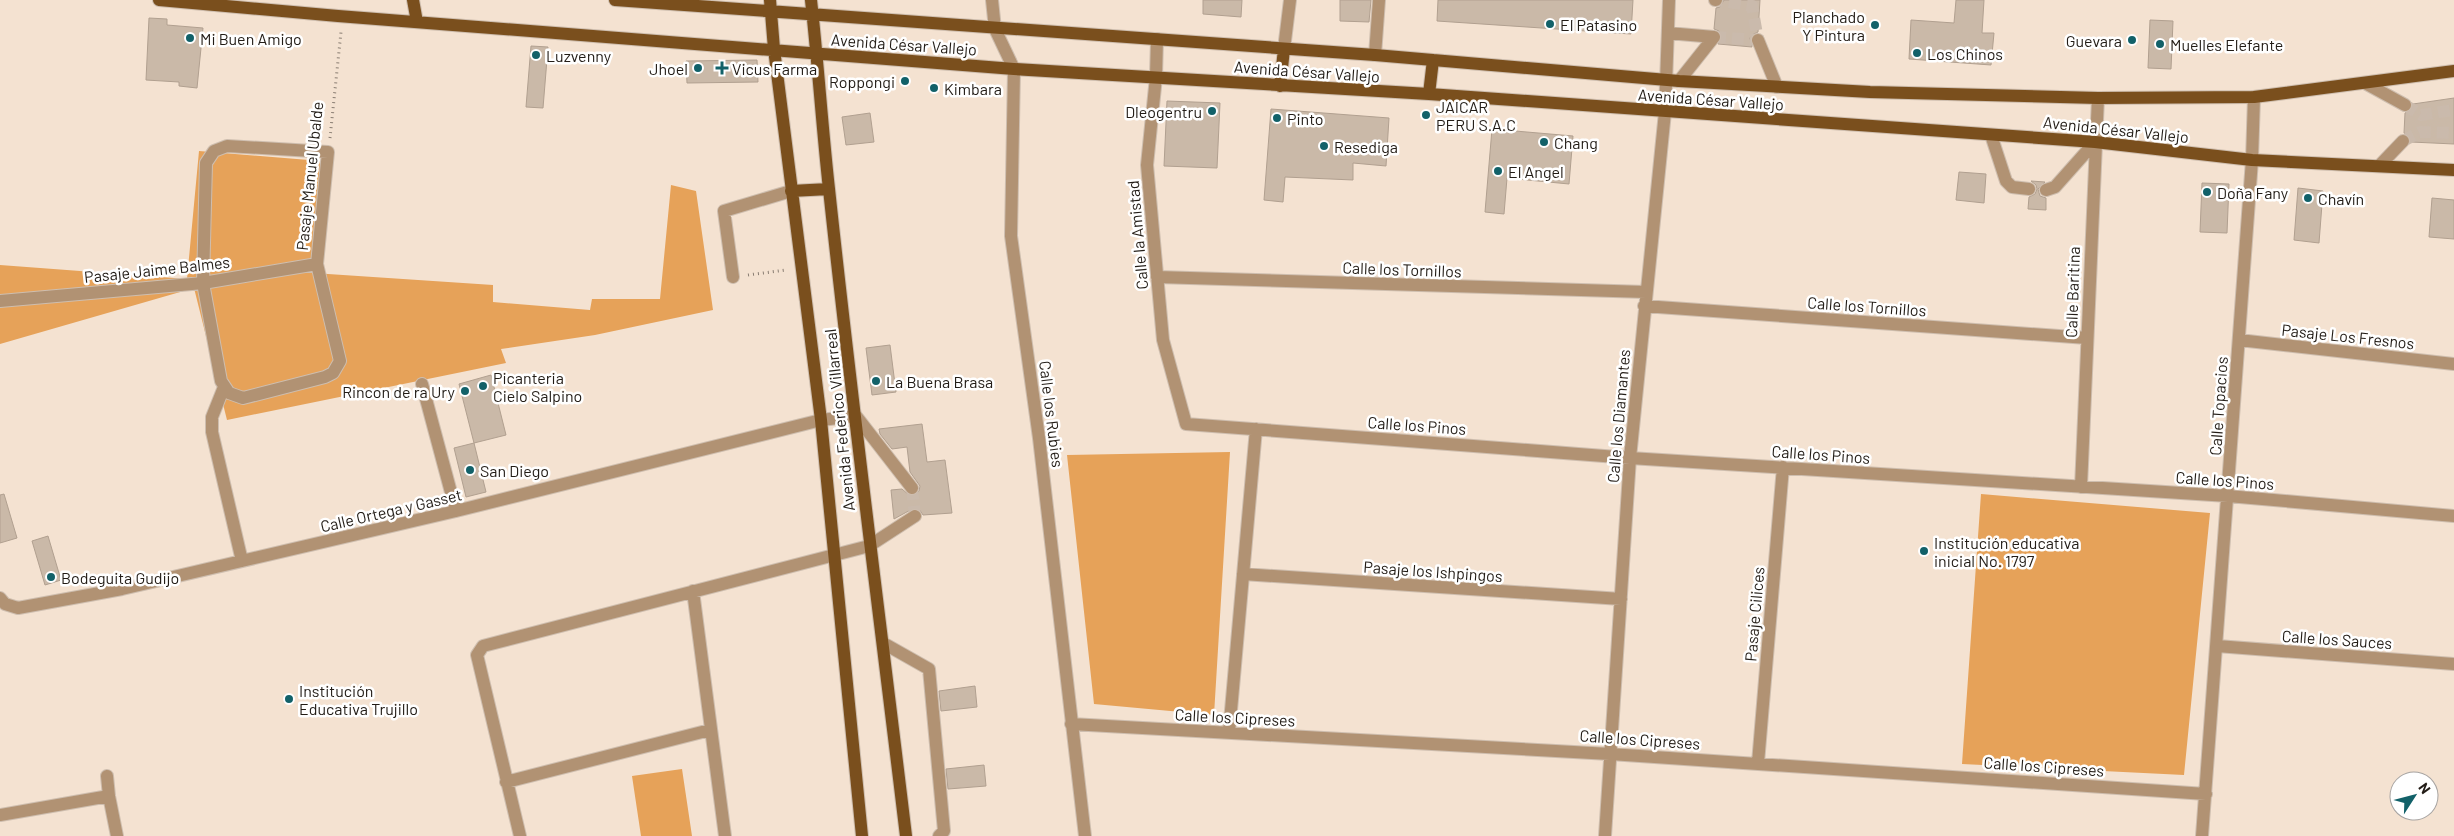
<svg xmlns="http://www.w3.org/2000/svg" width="2454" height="836" font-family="Barlow,sans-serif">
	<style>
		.green { fill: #e6a259 }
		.building { fill: #cab9a8; stroke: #b1a090 }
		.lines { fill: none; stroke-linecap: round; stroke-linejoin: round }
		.minor-tunnel { stroke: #cabaac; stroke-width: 12; stroke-dasharray: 12 6; stroke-linecap: butt }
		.minor-casing { stroke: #cebeaf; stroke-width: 14 }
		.major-casing { stroke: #cebeaf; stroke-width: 14 }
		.path { stroke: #897d72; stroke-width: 3; stroke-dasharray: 1 4; stroke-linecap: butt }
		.minor { stroke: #b19273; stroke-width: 12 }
		.major { stroke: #7a4f1d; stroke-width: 12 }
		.poi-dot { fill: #126169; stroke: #fff; stroke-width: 2 }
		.labels { text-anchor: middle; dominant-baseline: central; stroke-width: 5; stroke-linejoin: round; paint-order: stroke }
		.poi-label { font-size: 16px; fill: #221c16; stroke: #fff; text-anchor: start }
		.street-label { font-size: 16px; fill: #221c16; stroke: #fff }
	</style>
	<rect width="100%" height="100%" fill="#f4e2d1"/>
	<path class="green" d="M199,151L321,161L313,273L493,285V302L590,310L592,299H660L671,185L696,191L713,310L595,335L501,349L506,363L227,420L194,288L0,344V265L187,279Z
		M1230,452L1214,715L1094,704L1067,455Z
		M1981,494L2210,513L2184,775L1962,764Z
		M682,769L692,836H641L632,776Z"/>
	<path class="building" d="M1203,0H1242L1241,17L1203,14Z
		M1340,0H1371L1369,22L1340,21Z
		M1438,0H1633L1631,34L1437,21Z
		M1724,0H1760L1758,32L1752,35L1750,38L1752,47L1718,44L1722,37L1719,31L1714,29L1716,8L1720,7Z
		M1956,0H1984L1982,33H1994L1991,65L1909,59L1911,20L1954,23Z
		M149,18L167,19V25L203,28L197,88L179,86V82L146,80Z
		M2150,20L2173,21L2171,69L2148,68Z
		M531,46L548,47L543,108L526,107Z
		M757,60L758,82L687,83L686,61Z
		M2454,98V144L2411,142L2409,136L2404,133L2405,113L2412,109L2413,104Z
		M1167,101L1220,103L1217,168L1164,166Z
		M1271,109L1389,118L1386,166L1353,163V180L1285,177L1283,202L1264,200Z
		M870,113L874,142L846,145L842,117Z
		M1492,129L1573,136L1569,184L1507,178L1504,214L1485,212Z
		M1959,172L1986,174L1984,203L1956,200Z
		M2031,181L2045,182L2038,189L2040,196L2046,198V210L2028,209L2029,197L2035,194L2037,189L2036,185Z
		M2202,183L2229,184L2227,233L2200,232Z
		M2298,188L2323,191L2319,243L2294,240Z
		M2432,198L2454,200V239L2429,237Z
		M890,345L896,392L872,395L866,348Z
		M491,375L506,435L474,443L459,384Z
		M922,424L927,462L945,460L952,513L923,515L919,509L914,508L894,519L891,490L902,489L909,495L913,496L919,491L920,486L910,472L907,447L892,449L880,434L879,429Z
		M474,443L486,492L466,497L454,448Z
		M4,494L17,538L0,543V495Z
		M48,536L61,580L45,585L32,541Z
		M975,686L977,707L941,711L939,691Z
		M984,765L986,786L948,789L946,769Z"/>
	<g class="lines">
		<path class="minor-tunnel" d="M1714,37L1758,40L1752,6L1716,0
			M2405,105L2421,115L2454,110
			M2403,141L2420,132L2454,133
			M912,488L915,516"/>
		<defs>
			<path id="minor" d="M992,0L995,29L1014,69L1011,236L1039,438L1085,836
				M1715,0H1716
				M1668,33L1714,37
				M1157,39L1156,77L1147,165L1163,340L1186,424L1630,458L2228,496L2454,516
				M1758,40L1777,87
				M1284,49L1290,0
				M1375,55L1379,0
				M1679,81L1714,37
				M2365,83L2405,105
				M1991,135L2006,181L2012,187L2029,189
				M227,146L328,152L317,264L340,361L333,373L325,377L243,398L229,393L221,381L203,283L206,163L214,151Z
				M2379,166L2403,141
				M2046,190L2055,187L2095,142
				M733,277L724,211L791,191
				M1157,277L1646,292
				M0,301L203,283L317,264
				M1644,306L2087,338
				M2239,340L2454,364
				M422,384L456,511
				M224,387L212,417V432L242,561
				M2081,487L2098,98
				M1243,574L1621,599
				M693,591L725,836
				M0,598L5,604L18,608L122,589L456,511L821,420L856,416L912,488
				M883,643L929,669L944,831L939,836
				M2217,646L2454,664
				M1071,724L1610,754L2206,794
				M1229,733L1256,429
				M1758,763L1783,467
				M107,776L109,796L117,836
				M506,782L710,730
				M0,815L109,796
				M520,836L477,655L483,646L869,546L915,516
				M1605,836L1630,458L1665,112L1669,0
				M2202,836L2252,160L2254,97"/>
			<path id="major" d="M159,0L338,16L1014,69L1429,94L2095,142L2252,160L2454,170
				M413,0L417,22
				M615,0L1375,55L1679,81L1870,92L2098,98L2254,97L2454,71
				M770,0L774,49L821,420L862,836
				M811,0C818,63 822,126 829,189C852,405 880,620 906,836
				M1280,86L1284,49
				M1429,94L1433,60
				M791,191L829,189"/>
		</defs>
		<use href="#minor" class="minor-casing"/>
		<use href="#major" class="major-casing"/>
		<path class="path" d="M330,138L341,32
			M748,275L786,270"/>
		<use href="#minor" class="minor"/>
		<use href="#major" class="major"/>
	</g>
	<g class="poi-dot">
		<circle cx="1550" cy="24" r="5"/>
		<circle cx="1875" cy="25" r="5"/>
		<circle cx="190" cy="38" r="5"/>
		<circle cx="2132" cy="40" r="5"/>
		<circle cx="2160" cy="44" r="5"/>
		<circle cx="1917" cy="53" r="5"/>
		<circle cx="536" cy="55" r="5"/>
		<circle cx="698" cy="68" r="5"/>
		<path d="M719.5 60.5h5v5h5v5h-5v5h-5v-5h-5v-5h5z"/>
		<circle cx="905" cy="81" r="5"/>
		<circle cx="934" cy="88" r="5"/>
		<circle cx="1212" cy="111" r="5"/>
		<circle cx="1426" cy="115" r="5"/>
		<circle cx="1277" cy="118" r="5"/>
		<circle cx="1544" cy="142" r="5"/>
		<circle cx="1324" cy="146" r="5"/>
		<circle cx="1498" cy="171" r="5"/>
		<circle cx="2207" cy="192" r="5"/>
		<circle cx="2308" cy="198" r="5"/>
		<circle cx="876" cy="381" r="5"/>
		<circle cx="483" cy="386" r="5"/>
		<circle cx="465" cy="391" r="5"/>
		<circle cx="470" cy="470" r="5"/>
		<circle cx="1924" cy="551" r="5"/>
		<circle cx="51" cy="577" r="5"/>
		<circle cx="289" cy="699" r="5"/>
	</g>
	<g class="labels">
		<g class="poi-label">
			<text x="1865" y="16" text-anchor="end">Planchado<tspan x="1865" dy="18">Y Pintura</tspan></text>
			<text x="1560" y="24">El Patasino</text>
			<text x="200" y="38">Mi Buen Amigo</text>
			<text x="2122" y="40" text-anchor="end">Guevara</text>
			<text x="2170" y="44">Muelles Elefante</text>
			<text x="1927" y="53">Los Chinos</text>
			<text x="546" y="55">Luzvenny</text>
			<text x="688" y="68" text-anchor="end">Jhoel</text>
			<text x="732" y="68">Vicus Farma</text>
			<text x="895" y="81" text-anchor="end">Roppongi</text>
			<text x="944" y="88">Kimbara</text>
			<text x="1436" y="106">JAICAR<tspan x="1436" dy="18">PERU S.A.C</tspan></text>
			<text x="1202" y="111" text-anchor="end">Dleogentru</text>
			<text x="1287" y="118">Pinto</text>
			<text x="1554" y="142">Chang</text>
			<text x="1334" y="146">Resediga</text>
			<text x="1508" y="171">El Angel</text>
			<text x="2217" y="192">Doña Fany</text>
			<text x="2318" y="198">Chavín</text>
			<text x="493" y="377">Picanteria<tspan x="493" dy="18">Cielo Salpino</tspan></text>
			<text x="886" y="381">La Buena Brasa</text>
			<text x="455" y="391" text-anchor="end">Rincon de ra Ury</text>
			<text x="480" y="470">San Diego</text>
			<text x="1934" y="542">Institución educativa<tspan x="1934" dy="18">inicial No. 1797</tspan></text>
			<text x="61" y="577">Bodeguita Gudijo</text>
			<text x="299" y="690">Institución<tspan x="299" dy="18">Educativa Trujillo</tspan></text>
		</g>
		<g class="street-label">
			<text transform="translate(904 44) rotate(4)">Avenida César Vallejo</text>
			<text transform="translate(1307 71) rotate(4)">Avenida César Vallejo</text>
			<text transform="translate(1711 99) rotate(4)">Avenida César Vallejo</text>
			<text transform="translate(2116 129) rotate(6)">Avenida César Vallejo</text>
			<text transform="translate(309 176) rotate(-84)">Pasaje Manuel Ubalde</text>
			<text transform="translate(1137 235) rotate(-95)">Calle la Amistad</text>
			<text transform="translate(157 269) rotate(-6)">Pasaje Jaime Balmes</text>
			<text transform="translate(1402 269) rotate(2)">Calle los Tornillos</text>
			<text transform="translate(2072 292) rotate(-88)">Calle Baritina</text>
			<text transform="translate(1867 306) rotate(4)">Calle los Tornillos</text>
			<text transform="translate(2348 336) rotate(6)">Pasaje Los Fresnos</text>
			<text transform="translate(2218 406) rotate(-86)">Calle Topacios</text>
			<text transform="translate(1052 414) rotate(83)">Calle los Rubies</text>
			<text transform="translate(1618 416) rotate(-85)">Calle los Diamantes</text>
			<text transform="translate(839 420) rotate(-96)">Avenida Federico Villarreal</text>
			<text transform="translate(1417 425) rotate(4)">Calle los Pinos</text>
			<text transform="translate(1821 454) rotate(4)">Calle los Pinos</text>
			<text transform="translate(2225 480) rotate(4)">Calle los Pinos</text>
			<text transform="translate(391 510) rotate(-13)">Calle Ortega y Gasset</text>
			<text transform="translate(1433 571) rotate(4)">Pasaje los Ishpingos</text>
			<text transform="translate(1754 614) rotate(-85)">Pasaje Cilices</text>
			<text transform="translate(2337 639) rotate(4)">Calle los Sauces</text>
			<text transform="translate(1235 717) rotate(3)">Calle los Cipreses</text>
			<text transform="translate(1640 739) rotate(4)">Calle los Cipreses</text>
			<text transform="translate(2044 766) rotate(4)">Calle los Cipreses</text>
		</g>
	</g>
	<g transform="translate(2414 796) rotate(54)"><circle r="24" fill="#ffffff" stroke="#a7a4a2"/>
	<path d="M0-4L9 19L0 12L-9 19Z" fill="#126169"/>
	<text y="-8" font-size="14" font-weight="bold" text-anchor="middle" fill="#221c16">N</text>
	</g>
</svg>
